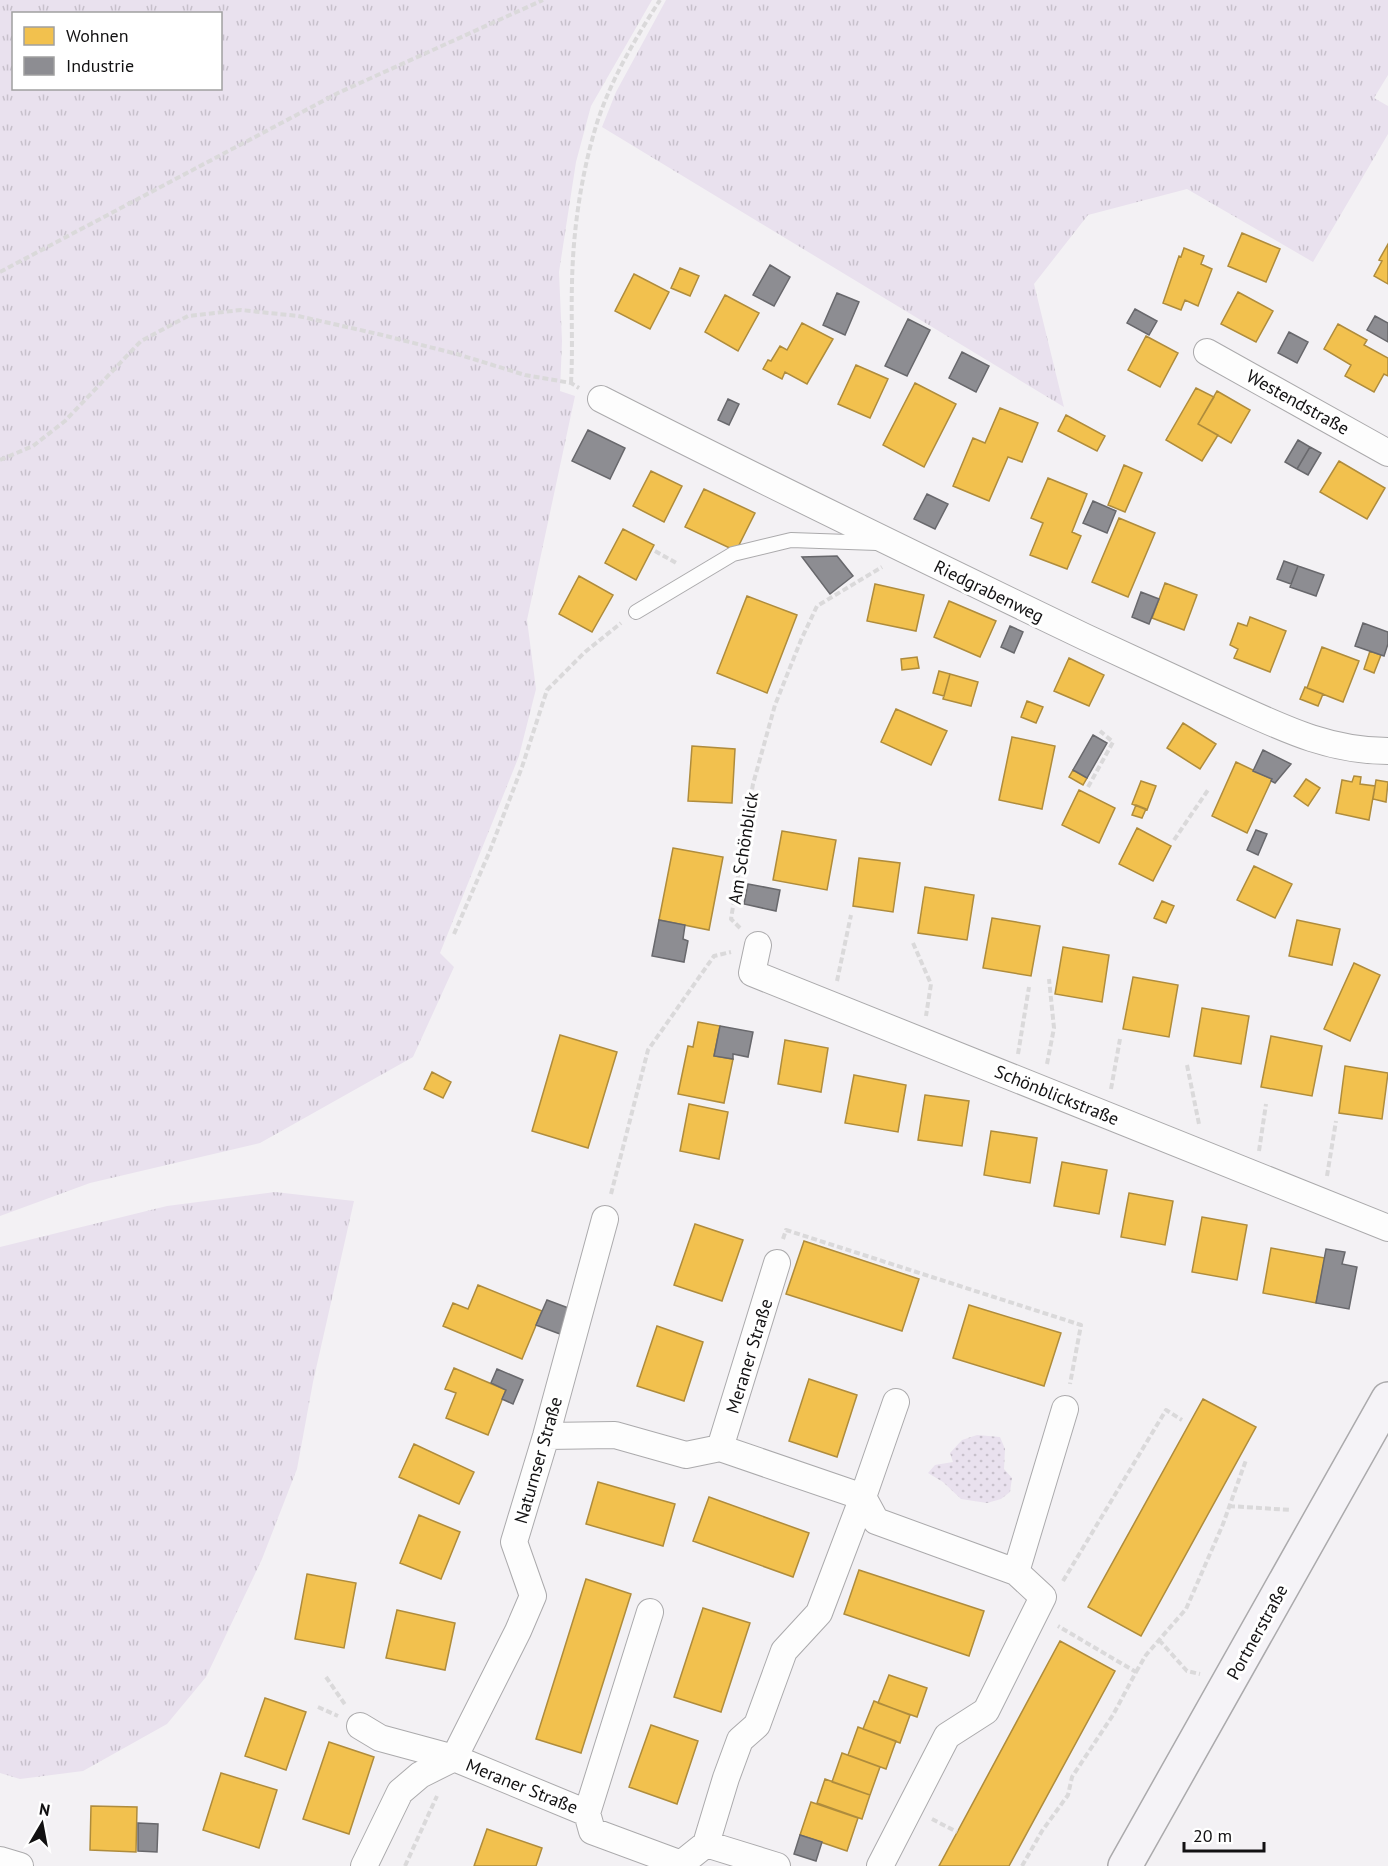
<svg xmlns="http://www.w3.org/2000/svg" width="1388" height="1866" font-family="'PT Sans',sans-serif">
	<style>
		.grass { fill: url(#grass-tufts); fill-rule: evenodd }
		.park { fill: url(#park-dots) }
		.homes { fill: #f2c14e; stroke: #af8c3c; stroke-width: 1.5 }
		.industry { fill: #8d8d92; stroke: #68686c; stroke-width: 1.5 }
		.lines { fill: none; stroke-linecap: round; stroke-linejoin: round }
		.lane-casing { stroke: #abaaac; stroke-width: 16 }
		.street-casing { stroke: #abaaac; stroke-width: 28 }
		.secondary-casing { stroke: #abaaac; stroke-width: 36 }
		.path { stroke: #dad9da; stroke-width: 4; stroke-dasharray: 6 3; stroke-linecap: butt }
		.lane { stroke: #fdfdfd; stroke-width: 14 }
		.street { stroke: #fdfdfd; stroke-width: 26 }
		.secondary { stroke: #f5f3f7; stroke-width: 33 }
		.labels { text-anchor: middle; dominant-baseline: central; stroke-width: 6; stroke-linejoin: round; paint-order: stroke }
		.street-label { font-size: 18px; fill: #121112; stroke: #fff }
	</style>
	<defs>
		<pattern id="grass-tufts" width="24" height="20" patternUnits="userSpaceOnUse" patternTransform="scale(1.5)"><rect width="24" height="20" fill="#e9e1ee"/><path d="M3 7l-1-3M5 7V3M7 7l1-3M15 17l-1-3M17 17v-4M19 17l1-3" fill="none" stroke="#c7c0cb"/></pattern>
		<pattern id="park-dots" width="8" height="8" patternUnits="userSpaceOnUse" patternTransform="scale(1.5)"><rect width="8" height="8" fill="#e9e1ee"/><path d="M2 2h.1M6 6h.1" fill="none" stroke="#c7c0cb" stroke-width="1.8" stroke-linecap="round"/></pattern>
	</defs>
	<rect width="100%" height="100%" fill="#f3f1f4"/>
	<path class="grass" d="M0,0H652L591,106L576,162L559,272L562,341L560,391L575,396L527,620L536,689L519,756L440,953L454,967L413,1057L260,1143L90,1183L0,1216ZM14,14H220V88H14Z
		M666,0H1388V75L1374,98L1388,106V134L1313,262L1187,189L1088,215L1034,284L1064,407L602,127L616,92Z
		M275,1192L354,1201L313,1382L297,1469L262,1559L206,1677L167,1724L83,1771L20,1779L0,1773V1247L167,1206Z"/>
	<path class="park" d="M977,1435L1000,1437L1005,1449L1004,1469L1012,1478L1010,1492L1001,1499L987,1503L961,1499L943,1482L928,1473L935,1465L953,1462L950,1453L962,1440Z"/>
	<path class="homes" d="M1242,233L1280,249L1266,282L1228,266Z
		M1388,244V284L1374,276L1382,261L1379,260Z
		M1184,248L1204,256L1201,264L1212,269L1198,306L1185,300L1181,310L1163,303L1179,256L1181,257Z
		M680,268L699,276L690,296L671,288Z
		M634,274L669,292L650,329L615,311Z
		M1238,292L1273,311L1256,342L1221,324Z
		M725,295L759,313L738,351L705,332Z
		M802,323L833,339L807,384L785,372L782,379L763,369L768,360L771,361L780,346L787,350Z
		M1338,324L1367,340L1364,345L1388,358V376L1384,374L1374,392L1345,376L1351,365L1324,349Z
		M1146,336L1178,353L1160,387L1128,370Z
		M856,365L888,379L870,418L838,404Z
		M915,383L956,404L924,467L883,445Z
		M1196,388L1214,397L1198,424L1218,435L1202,461L1166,440Z
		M1217,391L1250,410L1231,443L1198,424Z
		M1000,408L1038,423L1022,462L1008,457L989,501L953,486L973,438L985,443Z
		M1066,415L1105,436L1097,451L1058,431Z
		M1339,461L1385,488L1367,519L1320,492Z
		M1124,465L1142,473L1125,512L1108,505Z
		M651,471L682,486L664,522L633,506Z
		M1048,478L1087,494L1072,532L1081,536L1067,569L1030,555L1043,523L1031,518Z
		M704,489L755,513L736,551L685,527Z
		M1119,518L1155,533L1128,597L1092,582Z
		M623,529L654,545L636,580L605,563Z
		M579,576L613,595L592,632L559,614Z
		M1165,583L1197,595L1184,630L1152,618Z
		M875,584L924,595L916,631L867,621Z
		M747,596L797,615L767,693L717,673Z
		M949,601L996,621L980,657L934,637Z
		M1250,617L1286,631L1270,672L1234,658L1238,649L1230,645L1238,623L1247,626Z
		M1322,647L1359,661L1343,702L1307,688Z
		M1370,651L1381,655L1374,673L1364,669Z
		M917,657L919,668L902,670L901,659Z
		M1069,658L1104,675L1089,706L1054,691Z
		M939,671L950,674L944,696L933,693Z
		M950,674L978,682L971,706L943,699Z
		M1305,687L1323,694L1318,706L1300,699Z
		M1027,701L1043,707L1036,723L1021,717Z
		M896,709L947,731L931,765L881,742Z
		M1183,723L1216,744L1200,769L1167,748Z
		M1012,737L1055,746L1042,809L999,800Z
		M692,746L735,749L732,803L688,801Z
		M1236,762L1272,779L1247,833L1212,816Z
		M1073,770L1087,778L1083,785L1069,777Z
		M1354,776L1361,777L1360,784L1375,786L1369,820L1336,813L1342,780L1352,782Z
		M1306,779L1320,788L1308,806L1294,796Z
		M1376,780L1388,782L1386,802L1373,799Z
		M1141,781L1156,786L1147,810L1132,804Z
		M1079,790L1115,808L1099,843L1062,825Z
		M1136,805L1146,809L1142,818L1132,815Z
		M1137,828L1171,846L1153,881L1119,864Z
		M782,831L836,840L827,890L773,880Z
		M673,848L723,857L709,930L659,920Z
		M859,858L900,863L893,912L853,906Z
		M1254,866L1292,884L1275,918L1237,900Z
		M925,887L974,895L967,940L918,933Z
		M1162,901L1174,906L1166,923L1154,918Z
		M992,918L1040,926L1031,976L983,968Z
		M1297,920L1340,929L1332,965L1289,956Z
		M1063,947L1109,955L1102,1002L1055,994Z
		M1354,963L1380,975L1350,1041L1324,1029Z
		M1133,977L1178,985L1169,1037L1123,1029Z
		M1202,1008L1249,1016L1241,1064L1194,1056Z
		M698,1022L720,1026L714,1056L733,1059L724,1103L678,1094L688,1046L693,1047Z
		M560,1035L617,1052L588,1148L532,1131Z
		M1271,1036L1322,1046L1312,1096L1261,1087Z
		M785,1040L828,1048L821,1092L778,1084Z
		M1345,1066L1388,1073L1382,1119L1339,1113Z
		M432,1072L451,1082L443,1098L424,1089Z
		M854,1075L906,1085L898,1132L845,1123Z
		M925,1095L969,1101L962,1146L918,1140Z
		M689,1104L728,1112L719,1159L680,1151Z
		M991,1131L1037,1138L1030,1183L984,1175Z
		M1062,1162L1107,1170L1099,1214L1054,1206Z
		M1129,1193L1173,1201L1165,1245L1121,1237Z
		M1202,1217L1247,1225L1237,1280L1192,1272Z
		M695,1224L743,1240L722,1301L674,1285Z
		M804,1241L919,1279L902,1331L786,1294Z
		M1271,1248L1325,1258L1316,1303L1263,1293Z
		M478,1285L542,1311L522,1359L443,1326L453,1303L468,1309Z
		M969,1305L1061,1333L1044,1386L953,1358Z
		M657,1326L703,1342L684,1401L637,1386Z
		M454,1368L506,1390L488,1435L446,1418L456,1393L445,1389Z
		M809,1379L857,1395L837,1457L789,1441Z
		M1203,1399L1256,1427L1141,1636L1088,1607Z
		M414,1444L474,1472L459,1504L399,1477Z
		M598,1482L675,1504L663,1546L586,1524Z
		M709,1497L809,1533L793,1577L693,1541Z
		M419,1515L460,1532L441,1579L400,1563Z
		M859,1570L984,1611L969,1656L844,1614Z
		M307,1574L356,1583L344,1648L295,1639Z
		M586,1579L631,1594L581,1753L536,1739Z
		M703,1608L750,1623L721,1712L674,1697Z
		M397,1610L455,1623L445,1670L386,1658Z
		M1060,1641L1115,1671L1009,1866H939Z
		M889,1675L927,1688L917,1717L878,1703Z
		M265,1698L306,1712L286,1770L245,1756Z
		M874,1701L910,1715L900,1743L863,1729Z
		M651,1725L698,1741L677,1804L629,1787Z
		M858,1727L896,1741L886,1769L848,1755Z
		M329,1742L374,1757L349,1834L303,1819Z
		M842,1753L880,1767L870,1795L832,1782Z
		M221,1773L277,1790L259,1848L203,1830Z
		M825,1779L870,1795L862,1819L817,1803Z
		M811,1802L858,1818L847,1851L800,1835Z
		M91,1806L137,1807L136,1852L90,1850Z
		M487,1829L542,1848L536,1866H474Z"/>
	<path class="industry" d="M770,265L790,277L774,306L753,295Z
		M837,293L859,302L845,335L823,325Z
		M1135,309L1157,321L1149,335L1127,323Z
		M1375,316L1388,323V342L1367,330Z
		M908,319L930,330L907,376L885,366Z
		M1289,332L1308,342L1297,363L1278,353Z
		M962,352L989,366L976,392L949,378Z
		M728,399L739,404L729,425L718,420Z
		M588,430L625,448L610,479L572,461Z
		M1298,440L1310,447L1297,469L1285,462Z
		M1310,447L1321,453L1308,475L1297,469Z
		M927,494L948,504L935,529L914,519Z
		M1093,501L1116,511L1107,533L1083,523Z
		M837,556L853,576L830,594L802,557Z
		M1284,561L1298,566L1291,584L1277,579Z
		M1298,566L1324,575L1316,596L1290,587Z
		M1141,592L1159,599L1149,624L1132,617Z
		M1363,623L1388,632V644L1384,656L1355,646Z
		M1010,626L1023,632L1014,653L1001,647Z
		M1093,735L1107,743L1087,778L1073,770Z
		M1263,750L1291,764L1275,783L1271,781L1272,779L1253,771Z
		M1256,830L1267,834L1258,855L1247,850Z
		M748,884L780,890L776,911L744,904Z
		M659,920L685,925L683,939L688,941L684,962L652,956Z
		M720,1026L753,1032L748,1057L733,1054V1059L714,1056Z
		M1326,1249L1345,1252L1342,1264L1357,1267L1349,1309L1316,1303Z
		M547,1300L571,1309L560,1334L536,1325Z
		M497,1369L523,1380L513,1404L502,1399L506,1390L491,1383Z
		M138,1823L158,1824L157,1852L138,1851Z
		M800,1835L822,1842L816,1861L794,1854Z"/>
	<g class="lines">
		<defs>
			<path id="lane" d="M636,612L733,554L791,540L877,543"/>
			<path id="street" d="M1207,352L1388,453
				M601,399C762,481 923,559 1085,637C1130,658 1176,679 1221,700C1277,725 1325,751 1388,751
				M758,945L752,973L1388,1228
				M546,1436L615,1435L686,1455L720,1448L863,1497L876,1521L1016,1572L1043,1597L986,1711L947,1736L880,1866
				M720,1448L777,1263
				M1016,1572L1065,1409
				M360,1726L380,1738L454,1758L587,1813L592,1831L681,1864L706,1844L777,1866
				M587,1813L650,1612
				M706,1844L726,1778L740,1740L757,1725L784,1651L819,1613L863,1497L896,1402
				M0,1860L20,1866
				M364,1866L400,1792L420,1775L454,1758L518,1631L533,1596L514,1542L546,1436L605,1219"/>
			<path id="secondary" d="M1125,1866L1388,1399"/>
		</defs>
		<use href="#lane" class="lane-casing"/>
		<use href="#street" class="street-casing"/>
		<use href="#secondary" class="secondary-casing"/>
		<path class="path" d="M0,272L338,93L543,0
			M571,383C573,349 571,316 572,283C573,230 581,176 596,126C610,81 635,39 660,0
			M0,460L33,446L65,421L141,341L188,316L241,310L298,316L378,334L457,354L525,375L571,383L579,388
			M655,551L678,564
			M1088,787L1113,742L1100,731
			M1174,840L1208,790
			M740,928L731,919L753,784L775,705L801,640L817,606L882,567
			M454,934L489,853L522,767L547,690L585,652L621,623
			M913,943L931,984L926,1016
			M837,981L851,915
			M1018,1054L1029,987
			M1047,1064L1054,1028L1049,979
			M1187,1065L1199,1124
			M1111,1089L1120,1039
			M1259,1151L1266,1104
			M1327,1176L1336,1121
			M611,1194L648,1050L714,956L731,952
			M783,1239L786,1230L1081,1325L1070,1384
			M1229,1506L1291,1510
			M1063,1581L1166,1410L1182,1420
			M1159,1640L1187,1671L1200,1674
			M1136,1672L1146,1655L1186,1609L1223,1524L1246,1460
			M326,1677L346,1706
			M318,1707L338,1716
			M932,1819L957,1832
			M405,1866L437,1796
			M1022,1866L1042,1831L1068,1795L1072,1777L1113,1715L1136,1672L1058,1626"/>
		<use href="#lane" class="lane"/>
		<use href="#street" class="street"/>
		<use href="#secondary" class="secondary"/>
	</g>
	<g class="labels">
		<g class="street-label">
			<text transform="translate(1298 402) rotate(29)">Westendstraße</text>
			<text transform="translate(989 591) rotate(26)">Riedgrabenweg</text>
			<text transform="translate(743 848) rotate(-81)">Am Schönblick</text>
			<text transform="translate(1057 1095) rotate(22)">Schönblickstraße</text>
			<text transform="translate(749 1356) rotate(-73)">Meraner Straße</text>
			<text transform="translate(538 1460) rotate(-74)">Naturnser Straße</text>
			<text transform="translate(1257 1632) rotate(-61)">Portnerstraße</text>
			<text transform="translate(522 1786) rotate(22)">Meraner Straße</text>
		</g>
	</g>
	<rect x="12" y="12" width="210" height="78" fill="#ffffff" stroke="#a0a0a0" stroke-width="1.5"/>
	<rect x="24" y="27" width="30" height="18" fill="#f2c14e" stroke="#a0a0a0" stroke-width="1.5"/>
	<text x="66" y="42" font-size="18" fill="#121112">Wohnen</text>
	<rect x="24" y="57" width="30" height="18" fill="#8d8d92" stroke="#a0a0a0" stroke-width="1.5"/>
	<text x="66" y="72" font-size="18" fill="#121112">Industrie</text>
	<g transform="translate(42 1824) rotate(10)" stroke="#ffffff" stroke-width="4.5" paint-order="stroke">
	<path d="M0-4.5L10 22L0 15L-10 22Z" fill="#121112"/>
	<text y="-9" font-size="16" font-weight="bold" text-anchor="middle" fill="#121112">N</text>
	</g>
	<path d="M1184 1842v9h80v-9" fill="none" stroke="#121112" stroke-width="3"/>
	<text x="1193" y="1842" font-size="18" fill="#121112" stroke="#ffffff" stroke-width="4.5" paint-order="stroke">20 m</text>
</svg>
